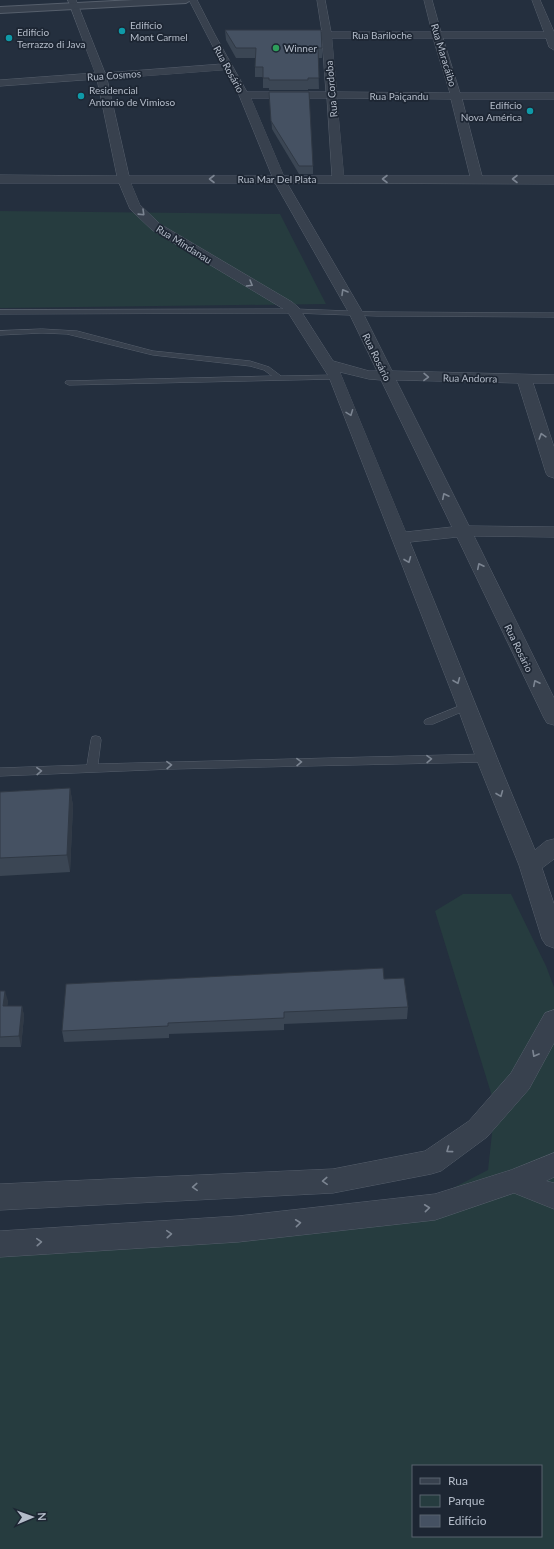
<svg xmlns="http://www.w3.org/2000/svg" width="554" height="1549" font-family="Lato,sans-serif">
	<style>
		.green { fill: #263c3f; fill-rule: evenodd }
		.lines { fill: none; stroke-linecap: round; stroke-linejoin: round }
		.service-casing { stroke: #565f6c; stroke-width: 1 }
		.minor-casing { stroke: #565f6c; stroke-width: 1 }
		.tertiary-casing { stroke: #565f6c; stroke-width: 2 }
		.service { fill: #38414e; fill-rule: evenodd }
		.minor { fill: #38414e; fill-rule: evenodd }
		.tertiary { fill: #38414e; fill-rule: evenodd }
		.wall { fill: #3b4654 }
		.shaded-wall { fill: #303945 }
		.building { fill: #455162; stroke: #303945 }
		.oneway { stroke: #7c8592 }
		.culture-dot { fill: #0f9aa8; stroke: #1d2633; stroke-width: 1.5 }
		.leisure-dot { fill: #2e9e5b; stroke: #1d2633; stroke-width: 1.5 }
		.labels { text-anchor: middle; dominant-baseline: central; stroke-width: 3.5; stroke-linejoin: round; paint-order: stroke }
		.far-poi-label { font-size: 10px; fill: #b4bcc9; stroke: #1d2633; text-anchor: start }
		.far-street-label { font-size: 10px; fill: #b4bcc9; stroke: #1d2633 }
	</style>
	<rect width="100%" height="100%" fill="#242f3e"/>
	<path class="green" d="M0,211L280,214L326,304L0,308Z
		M463,894H511L546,966L554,987V1549H0V1233L326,1210L443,1193L488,1170L495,1106L435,911ZM413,1466H541V1536H413Z"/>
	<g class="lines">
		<defs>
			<path id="service" d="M294,309L377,312L554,313V317L377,316L294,313L0,314V310Z
				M42,329L77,331L153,351L250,361L269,367L281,376L336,375L340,377L336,379L69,385L65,383L66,381L272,376L264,370L250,366L153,355L67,334L42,333L0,335V331Z
				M467,703L471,704L472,706L471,708L433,724H425L424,722L425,720Z
				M96,736L100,737L101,740L98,764L486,754L490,755L491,758L490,761L486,762L172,769L0,776V768L87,765L91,740L92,737Z"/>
			<path id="minor" d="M68,0H76L105,73L222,64L189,0H197L215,35L247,92H326L322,38H293L288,35L293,32H322L317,0H325L331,32H432L424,0H432L441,32H544L532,0H540L554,32V50L549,47L546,38H443L460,93H554V99H462L482,176H554V184L287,183L363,313L392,371L554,375V383H533L554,447V478L548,476L546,473L518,383L396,380L469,526L554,527V537L474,536L554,698V725L547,723L544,718L457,537L410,542C452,644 492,748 535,850L546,841L554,839V859L542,868L554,904V948L546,945L542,939L519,865L476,758L457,706L329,377L289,314L282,308L152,230L130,209L119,183H0V175L117,176L97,79L0,86V80L95,73ZM332,38H433L450,93L337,92ZM225,70L239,95L272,176H129L107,79ZM251,98H327L332,176H284ZM337,98L451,99L470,176H344ZM131,183H275L349,313L377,371H369L333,361L299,308L292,302L160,224L140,205ZM340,372L369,379L381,380L452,527L406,532Z
				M554,1010V1043L529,1089L487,1137L441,1171L431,1174L333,1193L0,1210V1184L333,1169L425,1151L469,1121L511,1073L545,1013Z
				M554,1153V1177L546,1181L554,1183V1209L514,1193L435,1220L238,1242L0,1257V1231L238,1216L435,1194L511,1170Z"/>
			<path id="tertiary" d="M134,0H191L186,3L0,13V7Z"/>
		</defs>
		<use href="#service" class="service-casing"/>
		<use href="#minor" class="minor-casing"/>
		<use href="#tertiary" class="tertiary-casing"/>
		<use href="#service" class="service"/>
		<use href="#minor" class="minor"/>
		<use href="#tertiary" class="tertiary"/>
	</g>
	<path class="wall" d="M225,30L322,48V58H318L319,89H308V90H269V88H263V77H255V58H236L226,40Z
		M269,92L313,166V174H299L272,129Z
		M70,788L73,806L70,872L0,876V792Z
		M384,979L408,1007L407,1019L284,1024V1030L169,1034V1038L64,1042L62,1031Z
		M0,991L8,1001L7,1006H22L24,1016L21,1047H0Z"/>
	<path class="shaded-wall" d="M70,788L73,806L70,872L67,855Z
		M5,991L8,1001L6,1017L3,1006Z
		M22,1006L24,1016L21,1047L19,1036Z"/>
	<path class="building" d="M225,30H321L322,48H318L319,78H308V80H269V78H263V67H255L256,48H236Z
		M269,92H309L313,166H299L271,121Z
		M70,788L67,855L0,858V792Z
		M383,968L384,979L404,978L408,1007L284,1012V1018L168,1023V1026L62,1031L66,984Z
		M0,991H5L3,1006H22L19,1036L0,1037Z"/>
	<defs><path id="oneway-chevron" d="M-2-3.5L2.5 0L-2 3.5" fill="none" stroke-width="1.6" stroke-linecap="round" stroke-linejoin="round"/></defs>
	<g class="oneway">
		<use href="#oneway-chevron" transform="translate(212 179) rotate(180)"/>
		<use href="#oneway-chevron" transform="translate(385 179) rotate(180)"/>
		<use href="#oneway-chevron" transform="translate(515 179) rotate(-180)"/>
		<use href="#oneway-chevron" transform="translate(142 213) rotate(44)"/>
		<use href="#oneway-chevron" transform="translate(250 284) rotate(30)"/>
		<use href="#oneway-chevron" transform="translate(344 292) rotate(-120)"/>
		<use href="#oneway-chevron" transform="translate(426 377) rotate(1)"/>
		<use href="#oneway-chevron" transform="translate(350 413) rotate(69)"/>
		<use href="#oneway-chevron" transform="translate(542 436) rotate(-107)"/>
		<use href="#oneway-chevron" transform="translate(445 496) rotate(-116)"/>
		<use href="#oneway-chevron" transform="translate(408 560) rotate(68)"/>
		<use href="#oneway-chevron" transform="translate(480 566) rotate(-116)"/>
		<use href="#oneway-chevron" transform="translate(457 681) rotate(68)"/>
		<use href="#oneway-chevron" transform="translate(536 683) rotate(-116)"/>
		<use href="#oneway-chevron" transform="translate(429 759) rotate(-1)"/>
		<use href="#oneway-chevron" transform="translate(299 762) rotate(-1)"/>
		<use href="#oneway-chevron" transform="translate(169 765) rotate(-2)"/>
		<use href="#oneway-chevron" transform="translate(39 771) rotate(-2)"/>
		<use href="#oneway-chevron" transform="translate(500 794) rotate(68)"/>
		<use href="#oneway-chevron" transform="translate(535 1054) rotate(119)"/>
		<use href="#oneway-chevron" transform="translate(449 1150) rotate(144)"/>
		<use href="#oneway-chevron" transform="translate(325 1181) rotate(177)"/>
		<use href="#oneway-chevron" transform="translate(195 1187) rotate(177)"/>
		<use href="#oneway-chevron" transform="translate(427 1208) rotate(-6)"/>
		<use href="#oneway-chevron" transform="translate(298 1223) rotate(-6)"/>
		<use href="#oneway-chevron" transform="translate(169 1234) rotate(-4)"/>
		<use href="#oneway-chevron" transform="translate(39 1242) rotate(-4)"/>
	</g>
	<g class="culture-dot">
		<circle cx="122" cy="31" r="4"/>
		<circle cx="9" cy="38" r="4"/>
		<circle cx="81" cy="96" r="4"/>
		<circle cx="530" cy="111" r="4"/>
	</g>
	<circle class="leisure-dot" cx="276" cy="48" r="4"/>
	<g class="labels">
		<g class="far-poi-label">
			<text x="130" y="25">Edifício<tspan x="130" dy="12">Mont Carmel</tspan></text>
			<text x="17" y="32">Edifício<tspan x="17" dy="12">Terrazzo di Java</tspan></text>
			<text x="284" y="48">Winner</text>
			<text x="89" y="90">Residencial<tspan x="89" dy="12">Antonio de Vimioso</tspan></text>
			<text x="522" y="105" text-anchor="end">Edifício<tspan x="522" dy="12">Nova América</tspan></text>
		</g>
		<g class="far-street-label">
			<text x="382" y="35">Rua Bariloche</text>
			<text transform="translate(444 55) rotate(73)">Rua Maracáibo</text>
			<text transform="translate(229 69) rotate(61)">Rua Rosário</text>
			<text transform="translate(114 75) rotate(-4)">Rua Cosmos</text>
			<text transform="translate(331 89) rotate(-95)">Rua Cordoba</text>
			<text x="399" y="96">Rua Paiçandu</text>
			<text x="277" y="179">Rua Mar Del Plata</text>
			<text transform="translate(184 244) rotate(32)">Rua Mindanau</text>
			<text transform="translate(377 357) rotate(64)">Rua Rosário</text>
			<text transform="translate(470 378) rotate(1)">Rua Andorra</text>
			<text transform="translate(519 648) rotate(64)">Rua Rosário</text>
		</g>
	</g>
	<rect x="412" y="1465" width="130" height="72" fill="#1d2633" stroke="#59626f"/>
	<rect x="420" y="1478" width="20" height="6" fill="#38414e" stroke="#59626f"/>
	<text x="448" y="1485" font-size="12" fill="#b4bcc9">Rua</text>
	<rect x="420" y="1495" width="20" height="12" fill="#263c3f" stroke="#59626f"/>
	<text x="448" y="1505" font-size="12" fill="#b4bcc9">Parque</text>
	<rect x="420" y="1515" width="20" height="12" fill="#455162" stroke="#59626f"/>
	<text x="448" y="1525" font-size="12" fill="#b4bcc9">Edifício</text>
	<g transform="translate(32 1517) rotate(88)" stroke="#1d2633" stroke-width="3" paint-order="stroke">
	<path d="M0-3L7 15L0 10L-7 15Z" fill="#b4bcc9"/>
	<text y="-6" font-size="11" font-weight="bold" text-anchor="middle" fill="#b4bcc9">N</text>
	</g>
</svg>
